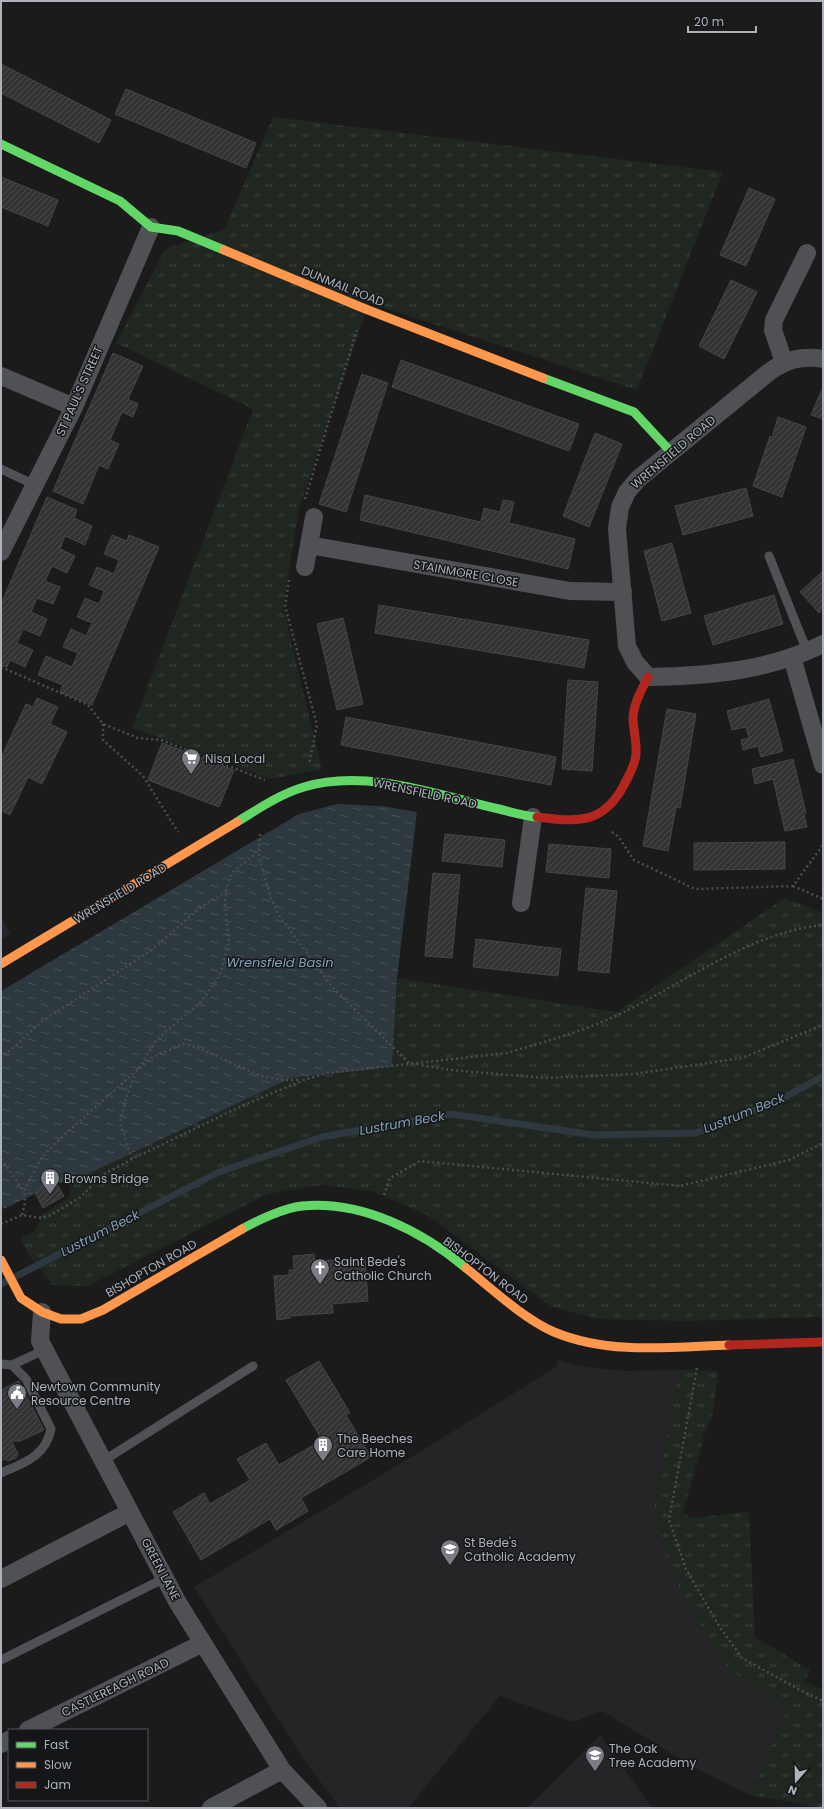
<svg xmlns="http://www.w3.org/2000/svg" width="824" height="1809" font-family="Poppins,sans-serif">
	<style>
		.built { fill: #252528 }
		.grass { fill: url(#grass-tufts) }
		.water { fill: url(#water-ripples) }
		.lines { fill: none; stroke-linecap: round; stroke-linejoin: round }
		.stream { stroke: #2d383f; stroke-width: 7 }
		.building { fill: url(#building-hatch); stroke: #444548 }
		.path { stroke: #4b4d4f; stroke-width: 2.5; stroke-dasharray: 2 3; stroke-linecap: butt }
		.lane { stroke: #4f5155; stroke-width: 9 }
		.street { stroke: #4f5155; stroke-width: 18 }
		.fast { stroke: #63d668; stroke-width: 9 }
		.slow { stroke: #ff974d; stroke-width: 9 }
		.jam { stroke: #b3261e; stroke-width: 9 }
		.labels { text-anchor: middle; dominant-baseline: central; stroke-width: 3; stroke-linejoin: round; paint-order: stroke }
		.street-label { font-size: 12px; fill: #adb2bd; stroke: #151618 }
		.poi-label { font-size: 12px; fill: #adb2bd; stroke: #151618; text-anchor: start }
		.water-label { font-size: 13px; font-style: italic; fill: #83a2b8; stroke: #151618 }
	</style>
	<defs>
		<pattern id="grass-tufts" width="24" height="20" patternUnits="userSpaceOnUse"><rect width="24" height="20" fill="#1f2720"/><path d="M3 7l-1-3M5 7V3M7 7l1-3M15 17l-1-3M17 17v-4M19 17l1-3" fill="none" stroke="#3d443e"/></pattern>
		<pattern id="water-ripples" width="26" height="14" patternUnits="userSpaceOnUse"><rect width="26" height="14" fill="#2d383f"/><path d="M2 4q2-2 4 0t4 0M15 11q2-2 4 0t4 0" fill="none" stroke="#495259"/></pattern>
		<pattern id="building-hatch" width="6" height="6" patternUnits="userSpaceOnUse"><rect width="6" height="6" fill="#333334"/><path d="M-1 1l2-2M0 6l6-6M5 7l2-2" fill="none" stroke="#4e4e4f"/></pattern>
	</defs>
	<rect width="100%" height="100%" fill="#1b1b1c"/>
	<path class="built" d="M1,917L11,934L1,940Z
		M558,1360L574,1365L625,1371L679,1370L654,1509L727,1668L789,1708L750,1795L697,1769L602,1711L573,1722L500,1696L408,1808H340L304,1760L194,1587L413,1456L556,1367Z
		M600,1735L652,1808H527Z"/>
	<path class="grass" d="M273,117L723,172L637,390L369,303L299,508L283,608L322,769L271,779L132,728L253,409L116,343L165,249L224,230Z
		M785,898L823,913V1317L686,1321L598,1319L550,1306L427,1215L372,1191L322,1185L267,1194L88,1286L53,1285L28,1254L21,1238L35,1231L42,1215L70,1197L71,1182L291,1078L392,1067L397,978L617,1012Z
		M679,1370L718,1371L713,1413L703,1438L701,1449L683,1513L691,1518L749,1512L755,1637L810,1670L805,1682L823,1689V1808L750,1795L788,1708L727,1668L684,1598L662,1545L654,1509Z"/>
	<path class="water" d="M337,804L381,806L417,812L397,978L392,1067L291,1078L71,1182L56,1183L4,1209L1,1203V991L299,814Z"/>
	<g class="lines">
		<path class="stream" d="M1,1284L219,1172L322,1137L451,1114L594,1135L696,1133L776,1102L823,1076"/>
	</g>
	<path class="building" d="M1,64L111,120L99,143L1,93Z
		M126,89L256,143L246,168L115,114Z
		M1,177L58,200L48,226L1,207Z
		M749,188L775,199L746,266L720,255Z
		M731,280L757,292L724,359L699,346Z
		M113,353L143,366L128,399L138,404L133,417L122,412L110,440L119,444L108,469L99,465L83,504L53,491Z
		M401,360L579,424L569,451L392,387Z
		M362,374L388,383L346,512L319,504Z
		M823,387V419L811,415Z
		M778,417L806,427L782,497L753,486L770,436L772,437Z
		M595,433L622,444L589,527L563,516Z
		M746,488L753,516L683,535L675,506Z
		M365,495L481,522L484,508L500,512L503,500L514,502L509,523L575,539L568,569L360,520Z
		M47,497L77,510L74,518L92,526L85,545L65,536L60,549L75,556L67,573L52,566L45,581L60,587L53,604L37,598L31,612L47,619L40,636L23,629L17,643L33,650L25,667L10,660L7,667L1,665V604Z
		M112,535L127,541L129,535L159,547L92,705L60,692L63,685L38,675L46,656L72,667L78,653L63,647L71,629L86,636L92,623L77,617L85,598L99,604L104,591L89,585L97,567L114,574L119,560L104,554Z
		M672,543L691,613L662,621L644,551Z
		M823,571V609L819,613L800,592Z
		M774,595L783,624L713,645L704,616Z
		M379,605L589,640L584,668L375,633Z
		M343,618L363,704L337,710L317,624Z
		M568,680L598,682L592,771L562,769Z
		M37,698L58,707L50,724L67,732L42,784L28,777L10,815L1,810V758L26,704L33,707Z
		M769,699L783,751L761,757L758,746L743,750L741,740L749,738L746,727L732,730L727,711Z
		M667,709L696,714L680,808L676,807L668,851L643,846Z
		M346,717L556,757L551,785L341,745Z
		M162,743L234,770L219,807L148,780Z
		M793,759L806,813L804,814L807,827L785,831L773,779L755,784L752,769Z
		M445,834L505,840L502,867L442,861Z
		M785,842V869L694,870V843Z
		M549,844L611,849L609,878L546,872Z
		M433,873L460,875L452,958L425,956Z
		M586,888L617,891L609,973L578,970Z
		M476,939L561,949L558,976L473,967Z
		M56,1183L64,1196L43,1208L35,1193Z
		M314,1254L315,1261L365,1258L368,1301L332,1304L333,1313L290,1316V1318L277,1320L274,1276L289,1275V1270H294L293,1256Z
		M319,1361L350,1413L346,1415L371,1457L301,1498L308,1511L276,1530L270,1519L201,1560L173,1512L204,1493L210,1504L250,1480L237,1459L266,1443L279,1465L322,1440L286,1380Z
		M19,1381L44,1430L18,1442L17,1440L12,1442L18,1454L16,1458L8,1461L5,1459L1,1461V1390Z"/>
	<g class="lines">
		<path class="path" d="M305,499L357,330
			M289,580L285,606L317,725L309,764
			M1,667L88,705L103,724L138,738L161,740L265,780
			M103,724V740L143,776L178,832
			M612,832L618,836L634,860L695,889L793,886L823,845
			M260,834L259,858L271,898L278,914L333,988L409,1063L451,1070L545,1078L634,1074L742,1058L823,1025
			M793,886L823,899
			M1,1059L42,1021L149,952L201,907L226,892
			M139,1068L156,1040L199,1004L215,983L221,971L229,942L225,904L226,892L229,880L233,872L254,855L258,849
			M1,1159L24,1191
			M132,1159L120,1122L126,1098L135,1074
			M384,1195L390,1178L420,1161L680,1186L789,1160L823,1143
			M22,1215L25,1203L24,1191L42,1157L64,1135L151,1058L183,1044L196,1047L259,1075L280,1080H301
			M1,1224L22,1215L41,1218L49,1216L81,1197L101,1176L132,1159L244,1105L304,1080L327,1073L507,1053C547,1041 588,1030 624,1012C687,981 752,932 823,925
			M697,1368L669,1520L686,1569L719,1626L742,1658L800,1690L823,1701"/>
		<path class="lane" d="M1,469L35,485
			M769,556L807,651
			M1,1364L12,1365L44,1350
			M103,1461L253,1366
			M1,1473C24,1463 46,1456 51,1429L26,1379L12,1365
			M1,1660L165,1578"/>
		<path class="street" d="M823,359C801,355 786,360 769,372L638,479L627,492L620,507L617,529L627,646L635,662L648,677C708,676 768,671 823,644
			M784,362L773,330L774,320L807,253
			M1,376L74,407
			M309,545L570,591L623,592
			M1,552L74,407L151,227
			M305,567L314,517
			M792,657L823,765
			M521,903L533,817
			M42,1312L40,1341L178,1603L282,1770L318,1808
			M1,1579L130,1512
			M28,1730L203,1643
			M1,1744L9,1740
			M211,1808L282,1770"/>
		<path class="fast" d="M1,144L120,201L151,227L178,231L224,250
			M543,378L634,412L672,453
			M237,822C258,809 280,794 304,787C366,768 438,795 499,809C511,812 524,816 537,817
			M242,1229C258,1220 284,1208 302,1206C361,1200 422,1231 466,1268"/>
		<path class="slow" d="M224,250L363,308L543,378
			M1,964L237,822
			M1,1260L21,1298L42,1312L61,1319H81L103,1310L242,1229
			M466,1268C492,1289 524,1319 554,1332C609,1355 671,1347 729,1345"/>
		<path class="jam" d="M537,817C577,822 603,825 624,785C629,775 635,766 636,754C637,742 633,729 633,717C634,703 642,689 648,677
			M729,1345L823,1342"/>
	</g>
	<defs>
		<symbol id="supermarket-pin" viewBox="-11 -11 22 30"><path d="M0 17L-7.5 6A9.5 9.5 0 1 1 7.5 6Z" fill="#7a7d85" stroke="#151618"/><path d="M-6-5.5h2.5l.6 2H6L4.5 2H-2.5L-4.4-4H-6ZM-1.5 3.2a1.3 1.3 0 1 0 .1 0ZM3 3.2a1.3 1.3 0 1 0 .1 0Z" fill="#fff"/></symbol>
		<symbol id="building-pin" viewBox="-11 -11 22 30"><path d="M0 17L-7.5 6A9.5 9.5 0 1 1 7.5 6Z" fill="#7a7d85" stroke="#151618"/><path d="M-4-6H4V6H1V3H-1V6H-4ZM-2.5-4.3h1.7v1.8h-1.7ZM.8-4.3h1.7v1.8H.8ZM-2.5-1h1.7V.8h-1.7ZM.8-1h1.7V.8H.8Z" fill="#fff"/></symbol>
		<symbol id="church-pin" viewBox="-11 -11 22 30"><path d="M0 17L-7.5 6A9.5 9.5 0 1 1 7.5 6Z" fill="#7a7d85" stroke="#151618"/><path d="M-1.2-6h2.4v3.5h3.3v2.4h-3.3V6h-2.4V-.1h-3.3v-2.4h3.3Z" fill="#fff"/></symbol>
		<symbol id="civic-pin" viewBox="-11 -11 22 30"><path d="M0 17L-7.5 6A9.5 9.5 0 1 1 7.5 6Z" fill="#7a7d85" stroke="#151618"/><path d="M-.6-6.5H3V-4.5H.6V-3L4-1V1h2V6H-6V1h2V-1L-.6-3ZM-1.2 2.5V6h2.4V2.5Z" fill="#fff"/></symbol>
		<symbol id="school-pin" viewBox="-11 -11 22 30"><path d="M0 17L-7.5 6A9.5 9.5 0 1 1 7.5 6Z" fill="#7a7d85" stroke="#151618"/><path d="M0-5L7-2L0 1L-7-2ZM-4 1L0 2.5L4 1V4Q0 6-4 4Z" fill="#fff"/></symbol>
	</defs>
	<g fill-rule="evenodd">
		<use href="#supermarket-pin" x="180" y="747" width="22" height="30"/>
		<use href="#building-pin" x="39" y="1167" width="22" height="30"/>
		<use href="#church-pin" x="309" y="1257" width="22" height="30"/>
		<use href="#civic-pin" x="6" y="1382" width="22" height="30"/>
		<use href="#building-pin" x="312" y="1434" width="22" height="30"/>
		<use href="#school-pin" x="439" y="1538" width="22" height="30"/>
		<use href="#school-pin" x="584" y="1744" width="22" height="30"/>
	</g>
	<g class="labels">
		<g class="street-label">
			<text transform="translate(343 286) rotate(22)">DUNMAIL ROAD</text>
			<text transform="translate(79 391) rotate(-66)">ST PAUL'S STREET</text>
			<text transform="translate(673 452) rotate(-40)">WRENSFIELD ROAD</text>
			<text transform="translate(466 573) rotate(10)">STAINMORE CLOSE</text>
			<text transform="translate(425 793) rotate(12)">WRENSFIELD ROAD</text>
			<text transform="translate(120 893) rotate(-31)">WRENSFIELD ROAD</text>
			<text transform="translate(151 1268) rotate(-30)">BISHOPTON ROAD</text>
			<text transform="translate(486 1270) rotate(37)">BISHOPTON ROAD</text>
			<text transform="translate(161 1569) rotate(62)">GREEN LANE</text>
			<text transform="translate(115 1687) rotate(-26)">CASTLEREAGH ROAD</text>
		</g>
		<g class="poi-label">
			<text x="205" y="758">Nisa Local</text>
			<text x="64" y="1178">Browns Bridge</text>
			<text x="334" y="1261">Saint Bede's<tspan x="334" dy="14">Catholic Church</tspan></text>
			<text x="31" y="1386">Newtown Community<tspan x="31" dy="14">Resource Centre</tspan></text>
			<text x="337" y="1438">The Beeches<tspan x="337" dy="14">Care Home</tspan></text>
			<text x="464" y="1542">St Bede's<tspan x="464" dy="14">Catholic Academy</tspan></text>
			<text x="609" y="1748">The Oak<tspan x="609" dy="14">Tree Academy</tspan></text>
		</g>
		<g class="water-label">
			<text x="280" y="962">Wrensfield Basin</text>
			<text transform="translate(744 1113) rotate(-22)">Lustrum Beck</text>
			<text transform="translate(402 1123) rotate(-10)">Lustrum Beck</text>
			<text transform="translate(100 1233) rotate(-27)">Lustrum Beck</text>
		</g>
	</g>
	<rect width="824" height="1809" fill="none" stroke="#adb2bd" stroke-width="4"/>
	<rect x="8" y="1729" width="140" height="72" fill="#151618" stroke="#52545a"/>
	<rect x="16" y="1742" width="20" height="6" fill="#63d668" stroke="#52545a"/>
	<text x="44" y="1749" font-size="12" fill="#adb2bd">Fast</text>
	<rect x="16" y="1762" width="20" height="6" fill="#ff974d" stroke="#52545a"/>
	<text x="44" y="1769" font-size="12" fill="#adb2bd">Slow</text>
	<rect x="16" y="1782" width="20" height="6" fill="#b3261e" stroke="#52545a"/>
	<text x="44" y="1789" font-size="12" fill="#adb2bd">Jam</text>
	<g transform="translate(796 1781) rotate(200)" stroke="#151618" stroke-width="3" paint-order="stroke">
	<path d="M0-3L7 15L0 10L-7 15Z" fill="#adb2bd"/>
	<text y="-6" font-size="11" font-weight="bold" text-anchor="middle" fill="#adb2bd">N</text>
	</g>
	<path d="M688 26v6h68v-6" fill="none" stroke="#adb2bd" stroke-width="2"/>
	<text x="694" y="26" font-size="12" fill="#adb2bd" stroke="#151618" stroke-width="3" paint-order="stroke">20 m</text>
</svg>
